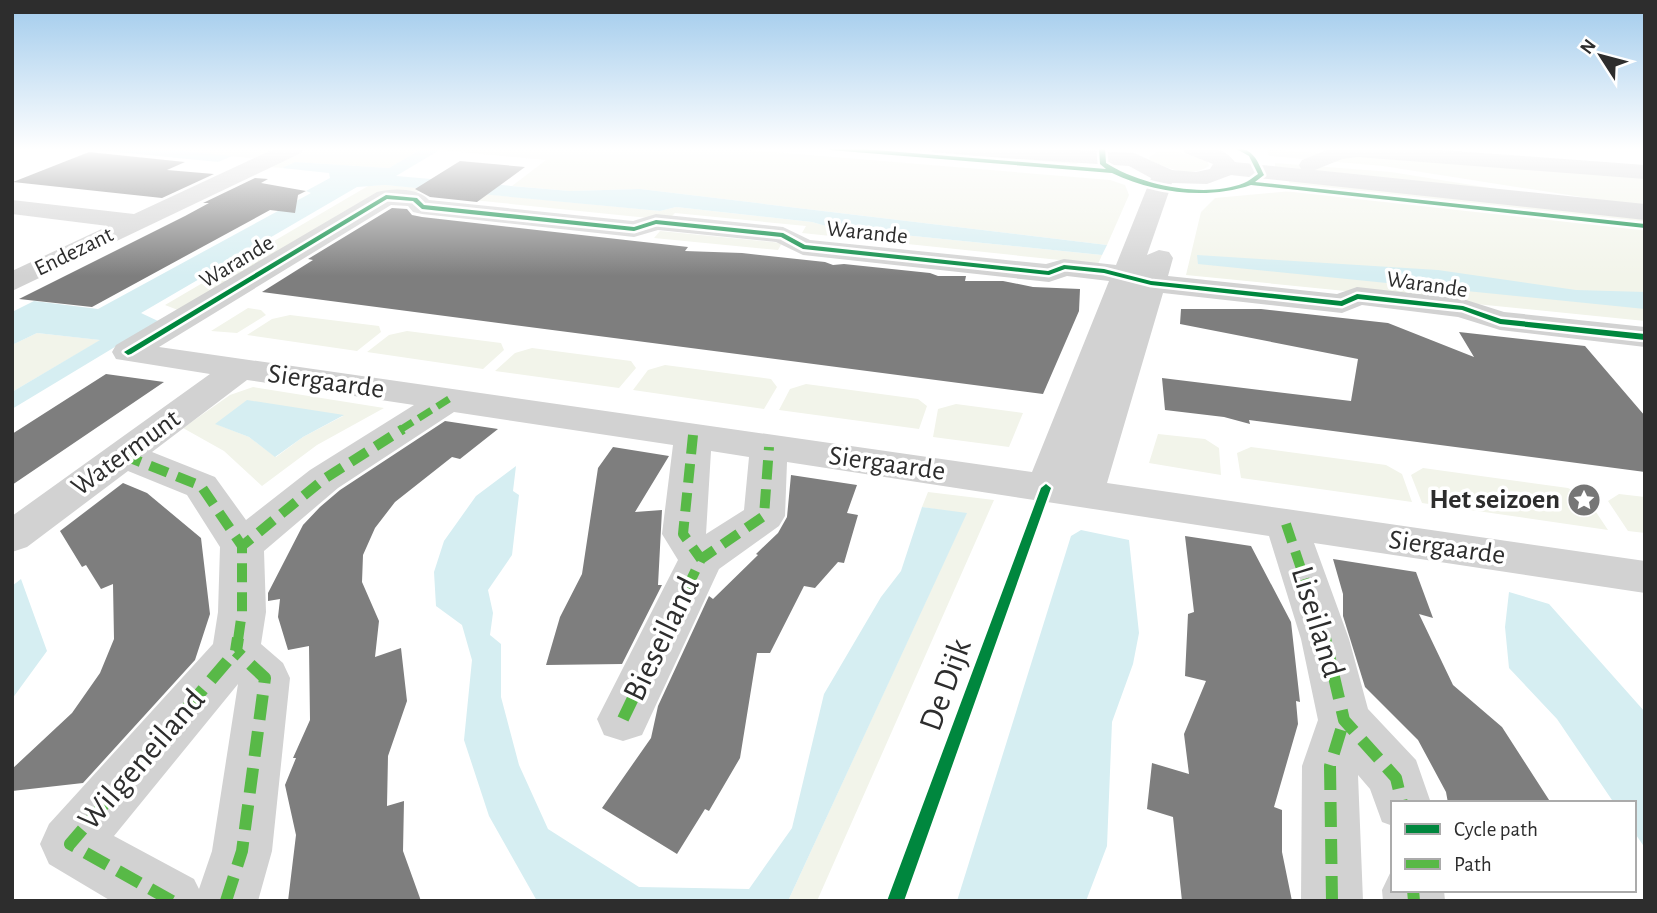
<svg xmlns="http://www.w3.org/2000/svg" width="1657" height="913" font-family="'Alegreya Sans',sans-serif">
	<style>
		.green { fill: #f2f4ea; fill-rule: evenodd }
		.water { fill: #d6eef2 }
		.building { fill: #7e7e7e }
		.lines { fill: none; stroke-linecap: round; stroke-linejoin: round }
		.minor { fill: #d2d2d2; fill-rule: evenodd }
		.quiet-far2 { stroke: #58b947; stroke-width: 7; stroke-dasharray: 15 7; stroke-linecap: butt }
		.quiet-far1 { stroke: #58b947; stroke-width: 10; stroke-dasharray: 19 10; stroke-linecap: butt }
		.quiet { stroke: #58b947; stroke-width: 12; stroke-dasharray: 25 12; stroke-linecap: butt }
		.cycleway-casing { stroke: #fff; stroke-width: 5 }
		.cycleway { fill: #00873e; fill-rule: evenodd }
		.labels { text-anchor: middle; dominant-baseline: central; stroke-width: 7; stroke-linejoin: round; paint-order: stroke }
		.far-street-label { font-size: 23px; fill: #2d2d2d; stroke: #fff }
		.street-label { font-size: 28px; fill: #2d2d2d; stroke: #fff }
		.poi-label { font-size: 28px; font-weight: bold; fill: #2d2d2d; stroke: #fff; text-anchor: end }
		.near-street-label { font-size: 33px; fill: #2d2d2d; stroke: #fff }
	</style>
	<rect width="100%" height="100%" fill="#fff"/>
	<path class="green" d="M150,148H293L267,160Z
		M309,148H423L389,168L295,162L282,168L269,167Z
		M443,148H725L1110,180L1125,185L1129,195L1107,245L640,189L570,191L512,186L546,160L439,150Z
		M852,148H911L1078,158L1077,166Z
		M1266,149L1645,178V207L1383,166L1269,156Z
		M1174,151L1207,159L1209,166C1190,178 1168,169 1150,160L1149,157L1157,152Z
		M1275,163L1391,172L1527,194L1275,170Z
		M1288,178L1645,218V321L1186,275L1201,212L1215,198L1292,191Z
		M385,185L424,188L414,194L384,191L183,312L165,305L368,186Z
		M443,190L660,211L676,207L812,222L833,228L1102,255L1098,264L802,233L806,226L675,213L668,220L433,196Z
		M660,231L782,243L778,250L654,238Z
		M248,308L261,310L266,315L237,333L211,331Z
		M290,315L379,326L381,332L357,351L247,335L272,319Z
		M407,331L501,343L504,350L483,369L367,352L389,335Z
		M37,333L101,340L12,392V345Z
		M532,348L631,361L636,368L619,388L495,371L515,353Z
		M665,365L771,379L777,387L764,409L633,390L648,370Z
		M806,384L918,399L927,406L919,429L779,410L790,389Z
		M253,387L384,408L317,445L262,486L224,451L183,428L230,395ZM343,416L303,437L276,457L249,437L216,424Z
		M956,404L1023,413L1009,447L933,437L938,409Z
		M1158,434L1205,439L1219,448L1221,475L1149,463Z
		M1251,447L1386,465L1402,474L1412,502L1241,478L1237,453Z
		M1423,468L1568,488L1586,497L1608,530L1422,503L1411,475Z
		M928,492L994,500L817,901H788L966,514L922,507Z
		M1619,494L1645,497V533L1628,531L1608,501Z"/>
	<path class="water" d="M77,148H150L232,156L218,162Z
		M423,148H443L396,176L570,191L640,189L1107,245L1102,255L833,228L812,222L676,207L660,211L385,185L357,187L141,313L158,321L12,409V392L100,340L37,333L12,345V312L34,301L98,309L311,193L306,191L330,178L329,173L282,168L295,162L389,168Z
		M1197,255L1438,270L1576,290L1645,292V309L1198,264Z
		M247,400L344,415L303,437L275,457L249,437L215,424Z
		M516,466L513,491L519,495L512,555L488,590L493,613L490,635L501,644V697L519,765L548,829L639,887L749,889L792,828L824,694L881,597L901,571L922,507L967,513L788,901H537L489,816L464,740L472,660L462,625L436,606L434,572L444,541L476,496Z
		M1081,530L1129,540L1139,633L1133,664L1112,722L1107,846L1086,901H957L1071,536Z
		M21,579L47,651L12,699V586Z
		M1509,592L1549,604L1645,712V848L1634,832V803H1614L1557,719L1509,668L1505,627Z"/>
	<path class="building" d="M89,152L185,162L167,170L214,174L162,198L13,182Z
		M460,161L525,167L477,202L430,197L415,189Z
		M255,178L268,179L261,183L306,191L298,195L295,213L270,210L92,307L19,299L185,216L209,203H203Z
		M392,208L407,209L412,215L422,217L688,247L685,251L742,253L825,262L833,265L844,264L930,273L938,276H966L965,281H1003L1033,287L1080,289L1079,311L1043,394L262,292L313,260L308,259Z
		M1181,309H1261L1388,323L1474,357L1459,332L1585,346L1645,416V472L1249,420L1250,424L1224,417L1165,410L1162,378L1351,401L1358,359L1180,324Z
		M106,374L164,382L12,485V434Z
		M445,421L498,429L460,459L452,457L395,502L375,528L363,555L362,582L379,621L375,657L401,648L407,701L388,756L387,806L404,801L403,851L421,901H288L296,835L285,785L296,758H293L310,720L309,646L288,650L278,617L280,599L268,601V593L303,525L320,507L340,490Z
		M613,447L669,456L635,512L662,510L658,585H662L622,664L546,665L560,617L582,574L598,468Z
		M791,475L857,485L847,513L858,515L844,563L838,562L815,588L804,586L770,653H757L740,758L709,811L705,809L677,854L602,808L651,738L658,706L709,596L713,599L758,555L756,554L778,533L787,517Z
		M123,483L147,493L201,538L210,614L195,660L83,783L12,791V769L72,713L100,673L114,639L113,584L101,589L86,565L82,567L60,531Z
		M1185,536L1251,546L1291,622L1300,702L1296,701L1298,724L1274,807L1282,810V852L1292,901H1182L1173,817L1147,809L1152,763L1189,774L1184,734L1206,681L1185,676L1188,614L1194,612Z
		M1333,559L1416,572L1433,618L1419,614L1453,685L1502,727L1551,803H1448L1446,792L1418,740L1365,687L1343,616V594Z"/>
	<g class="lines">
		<path class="minor" d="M276,148H304L301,153L12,291V271L108,226L12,214V200L134,214Z
			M930,148H1045L1134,153L1172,170L1196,172L1210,169L1213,164L1185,153L1182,148C1203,148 1221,144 1235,162L1301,169L1299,165L1302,160L1331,148H1416L1645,165V179L1357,157L1342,159L1315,170L1645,204V220L1231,175L1207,184L1172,183L1147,255L1159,250L1169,252L1173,258L1168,276L1337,294L1357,287L1463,299L1504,312L1645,327V347L1500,330L1458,317L1362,305L1342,313L1163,293L1107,483L1645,561V593L1314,543L1349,639L1368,709L1416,760L1431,803H1393V826L1382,822L1370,789L1358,775L1363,901H1301L1302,766L1318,720L1301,639L1269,536L787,462L785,516L779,526L719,569L642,735L623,741L604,735L597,719L678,560L662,534L673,445L454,412L338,488L264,551L266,612L261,644L283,663L290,678L272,851L258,901H111L49,864L40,844L49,824L213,644L218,612L220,547L187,495L128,471L27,547L12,552V516L210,374L116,359L112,352L116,345L377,192C393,188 418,188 429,200L633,221L656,214L783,227L810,240L1046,264L1064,259L1116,265L1151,178L1129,166L941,154L933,153ZM391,205L408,206L413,212L422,214L634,237L658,230L776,242L803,255L1049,282L1067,276L1109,281L1032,472L159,347ZM247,380L414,405L310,470L246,520L215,477L152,452ZM711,451L749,457L744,510L706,534ZM238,684L212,851L199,889L194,879L114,836Z
			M1393,867V890H1444L1445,901H1383L1382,890Z"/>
		<path class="quiet-far2" d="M400,430L449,399"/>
		<path class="quiet-far1" d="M693,435L683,534L701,559
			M123,455L201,486L242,546
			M1286,524L1325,640
			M238,640L242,612V546L324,479L403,429
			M662,640L701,559L764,516L769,447"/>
		<path class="quiet" d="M1325,638L1344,720L1396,778L1402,803
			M623,719L662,638
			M1413,890L1414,901
			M172,901L70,844L236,651L238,638
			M226,901L242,851L265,678L236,651
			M1332,901L1330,766L1344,720"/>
		<defs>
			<path id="cycleway" d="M827,148H851L1106,169L1100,164L1099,148H1105L1106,163C1140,185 1205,199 1244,183C1249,181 1253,177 1258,174L1249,156L1235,148C1253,148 1257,160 1264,175L1255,182L1645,224V228L1251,185C1207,200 1154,193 1112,173L830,150Z
				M386,195L417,198L424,205L634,227L656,220L783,233L805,245L1048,271L1064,265L1104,269L1151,281L1341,301L1357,294L1463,306L1501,319L1645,334V340L1500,324L1462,310L1358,299L1342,306L1151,285L1104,273L1065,269L1049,275L803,249L781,237L656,224L634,231L422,209L413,201L387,199L131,354L128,355L124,352Z
				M1046,484L1051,488L904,901H887L1041,488Z"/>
		</defs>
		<use href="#cycleway" class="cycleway-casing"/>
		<use href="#cycleway" class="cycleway"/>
	</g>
	<linearGradient id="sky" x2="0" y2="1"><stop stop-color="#a1cbec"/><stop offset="0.54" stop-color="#fff"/><stop offset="1" stop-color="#fff" stop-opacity="0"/></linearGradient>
	<rect width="1657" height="276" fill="url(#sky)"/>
	<defs>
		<symbol id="sight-disc" viewBox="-11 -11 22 22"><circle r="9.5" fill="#767676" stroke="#fff"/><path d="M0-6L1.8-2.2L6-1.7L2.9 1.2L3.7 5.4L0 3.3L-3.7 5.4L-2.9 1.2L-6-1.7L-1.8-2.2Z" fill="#fff"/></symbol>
	</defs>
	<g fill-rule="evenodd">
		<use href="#sight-disc" x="1565" y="481" width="38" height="38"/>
	</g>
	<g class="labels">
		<g class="far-street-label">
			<text transform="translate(867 233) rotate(6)">Warande</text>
			<text transform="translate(74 252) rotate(-26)">Endezant</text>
			<text transform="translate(237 262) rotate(-31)">Warande</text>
			<text transform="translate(1427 285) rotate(8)">Warande</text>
		</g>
		<g class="street-label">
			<text transform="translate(326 382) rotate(8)">Siergaarde</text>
			<text transform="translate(126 453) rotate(-36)">Watermunt</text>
			<text transform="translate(887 464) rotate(8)">Siergaarde</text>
			<text transform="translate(1447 548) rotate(8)">Siergaarde</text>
		</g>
		<g class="poi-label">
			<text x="1560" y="500">Het seizoen</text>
		</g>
		<g class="near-street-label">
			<text transform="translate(1317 622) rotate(73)">Liseiland</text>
			<text transform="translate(662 639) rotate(-64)">Bieseiland</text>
			<text transform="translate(946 685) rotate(-70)">De Dijk</text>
			<text transform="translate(142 760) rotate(-49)">Wilgeneiland</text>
		</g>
	</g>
	<rect width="1657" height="913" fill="none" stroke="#2d2d2d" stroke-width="28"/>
	<rect x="1391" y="801" width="245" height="91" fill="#ffffff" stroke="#ababab" stroke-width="2"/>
	<rect x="1405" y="824" width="35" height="10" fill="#00873e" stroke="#ababab" stroke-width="2"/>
	<text x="1454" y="836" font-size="21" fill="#2d2d2d">Cycle path</text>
	<rect x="1405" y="859" width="35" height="10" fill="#58b947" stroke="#ababab" stroke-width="2"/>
	<text x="1454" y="871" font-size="21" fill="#2d2d2d">Path</text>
	<g transform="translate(1601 56) rotate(306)" stroke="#ffffff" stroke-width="5" paint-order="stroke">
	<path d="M0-5L12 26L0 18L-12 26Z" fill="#2d2d2d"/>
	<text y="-10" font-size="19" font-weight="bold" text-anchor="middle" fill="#2d2d2d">N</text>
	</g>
</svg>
